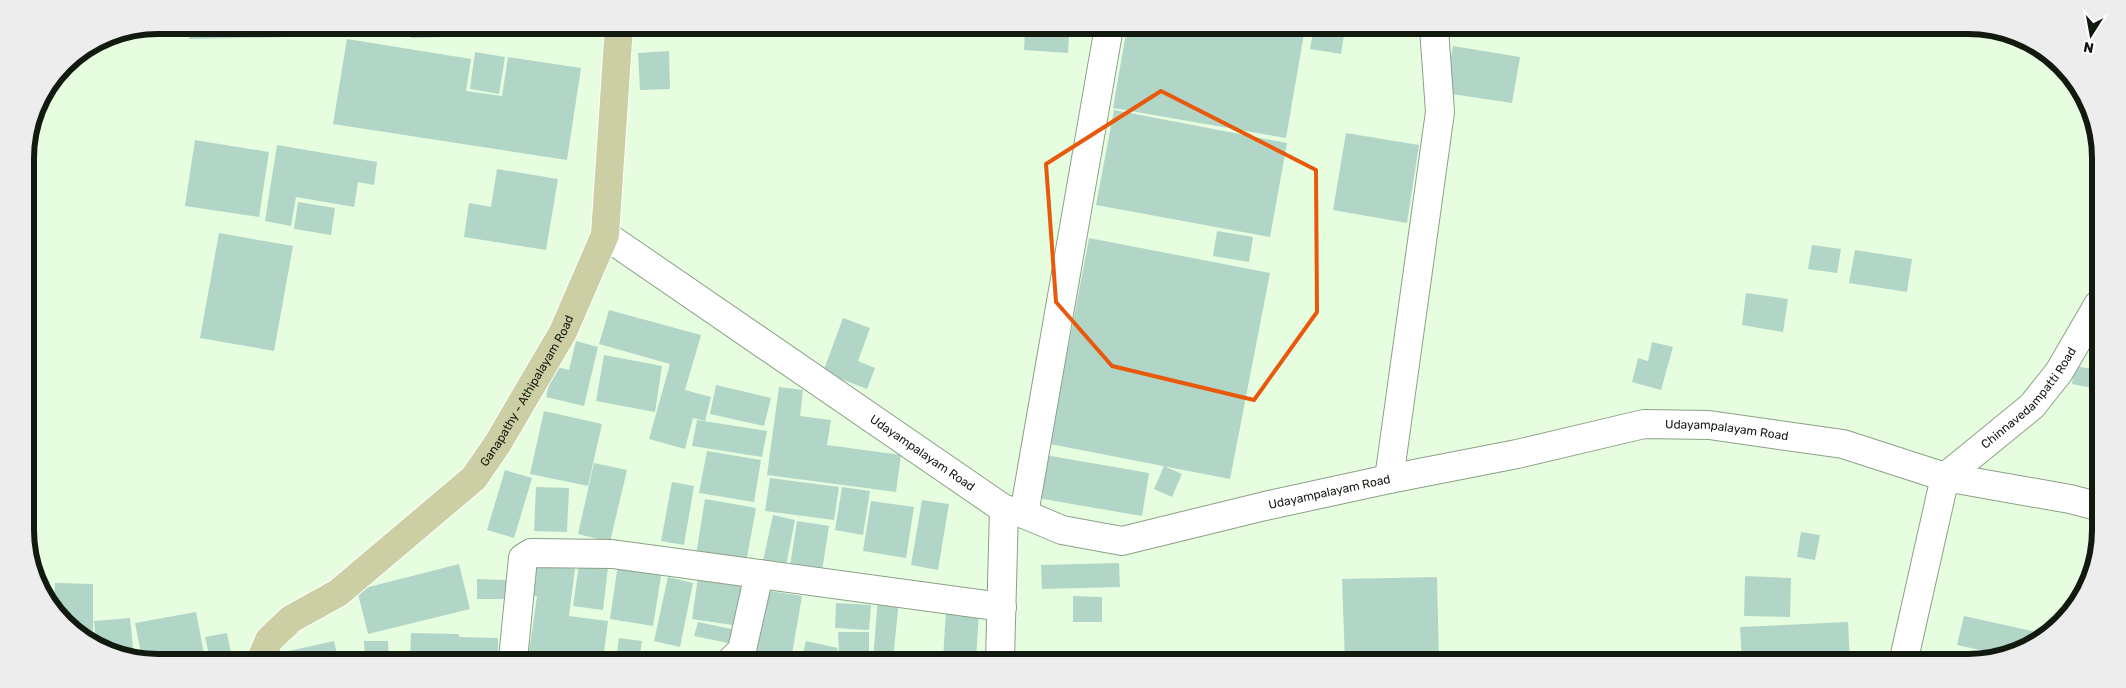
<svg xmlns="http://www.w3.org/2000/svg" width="2126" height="688" font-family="Rubik,sans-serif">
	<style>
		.building { fill: #b1d6c7 }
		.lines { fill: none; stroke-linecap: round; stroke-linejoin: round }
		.minor-casing { stroke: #8ba186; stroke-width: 30 }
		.major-casing { stroke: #fff; stroke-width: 30 }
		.minor { stroke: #fff; stroke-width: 28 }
		.major { stroke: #cccea3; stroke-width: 28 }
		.marked { fill: none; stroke: #e8590c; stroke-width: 4; stroke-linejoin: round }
		.labels { text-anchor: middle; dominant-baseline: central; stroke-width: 4.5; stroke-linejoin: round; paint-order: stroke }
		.street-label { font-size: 12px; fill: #121a10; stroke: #fff }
		.rim { fill: none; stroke: #121a10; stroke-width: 6 }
	</style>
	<rect width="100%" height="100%" fill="#e6fde0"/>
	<path class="building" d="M189,25H334L335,36L189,39Z
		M389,26H410L411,32V26H502L503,35L411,38V34L390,36Z
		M1029,27H1094V35Z
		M1127,27L1305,28L1286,138L1113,108Z
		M1314,28H1345L1341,54L1310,49Z
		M1025,32L1069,35L1068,53L1024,50Z
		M347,39L471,59L466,91L502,96L508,57L581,68L567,160L333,124Z
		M1453,46L1520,57L1512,103L1445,93Z
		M669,51L670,89L640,90L638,53Z
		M475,52L505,57L499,94L470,89Z
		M1114,110L1287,143L1270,237L1096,205Z
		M1346,133L1419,145L1407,223L1333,210Z
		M195,140L269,152L259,217L185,206Z
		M277,145L377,162L374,185L358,182L354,207L296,197L291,226L265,221Z
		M497,169L558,179L546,250L464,237L469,203L491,207Z
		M298,202L335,208L331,235L294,229Z
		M1217,231L1253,237L1249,262L1213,256Z
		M219,233L293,246L274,351L200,338Z
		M1089,238L1270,273L1230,479L1050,444Z
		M1812,245L1841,249L1837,273L1808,269Z
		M1855,250L1912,259L1907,292L1849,283Z
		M1746,293L1788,299L1783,332L1742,325Z
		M609,310L701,335L685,390L711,397L705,421L693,418L685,449L649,439L670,364L599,344Z
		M843,318L870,328L858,361L875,368L867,389L823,372Z
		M576,341L598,347L584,406L546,397L553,366L569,370Z
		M1652,342L1673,347L1661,390L1632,382L1638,358L1648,361Z
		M604,355L662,366L655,412L596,401Z
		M2075,366L2097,370V389L2072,384Z
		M716,385L771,398L764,426L710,414Z
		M779,387L803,390L800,416L831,420L827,445L901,455L896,492L767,475Z
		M544,411L602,424L588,486L530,474Z
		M697,420L767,431L762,457L692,446Z
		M707,451L761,460L754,502L699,493Z
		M1045,455L1149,473L1142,516L1037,498Z
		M594,463L627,470L610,542L578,534Z
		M1164,466L1182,474L1172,497L1154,489Z
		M505,470L532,478L514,538L487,530Z
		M770,478L839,487L834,520L765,511Z
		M672,482L694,486L684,545L661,541Z
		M536,487L569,488L567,532L534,531Z
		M842,487L870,491L863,535L835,530Z
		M705,499L756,508L746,563L696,555Z
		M922,500L949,504L938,570L911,565Z
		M871,501L914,507L906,558L863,551Z
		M773,515L795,520L786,566L763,561Z
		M797,521L829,526L822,571L790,566Z
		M1801,532L1820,535L1815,560L1797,557Z
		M530,562L575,569L569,616L608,621L603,660L528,659L537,596L525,595Z
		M1119,563L1120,587L1042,589L1041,565Z
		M459,564L470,609L368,634L357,590Z
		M579,564L608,568L603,610L573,606Z
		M618,564L662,570L653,626L610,619Z
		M1745,576L1791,578L1790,617L1744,616Z
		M668,577L693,583L680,647L654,641Z
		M698,577L745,585L739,626L692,619Z
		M1437,577L1439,661H1345L1342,579Z
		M477,579L506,580V599H477Z
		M55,583L93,584V639L58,618L54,611Z
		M764,590L802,596L791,660L753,654Z
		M1073,596L1102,597V622H1073Z
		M878,598L899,600L893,660L873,659Z
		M836,603L871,605L869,630L835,628Z
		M946,610L979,612L976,660H943Z
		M196,612L205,659L142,658L135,623Z
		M1964,616L2041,633L2039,639L1999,654L1957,645Z
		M130,618L134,658H123L96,642L94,621Z
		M698,622L736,630L733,644L694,636Z
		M1848,622L1850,662H1742L1740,627Z
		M838,632H869V653H839Z
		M227,633L232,658L210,659L205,637Z
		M411,633L459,634V637L498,638V659H410Z
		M619,638L642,641L639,660H616Z
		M334,641L338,659H285L284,652Z
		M364,641H388L389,659H365Z
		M806,641L838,648L835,660H801Z
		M661,651L702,659V660H659Z"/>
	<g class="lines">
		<defs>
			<g id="minor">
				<path id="s1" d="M605,235L1004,509L1024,514L1062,530L1122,541L1265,506L1389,479L1517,454L1644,424L1709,425L1843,444L1945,477L1903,663"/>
				<path id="s2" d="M1945,477L2032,406L2059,372L2098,305"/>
				<path d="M1945,477L2070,499L2097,506"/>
				<path d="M1389,479L1440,112L1434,28"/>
				<path d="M1024,514L1109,27"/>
				<path d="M513,659L523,558L531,553L612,554L1002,607"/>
				<path d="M732,660L742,650L759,574"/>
				<path d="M1000,660L1004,509"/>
			</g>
			<g id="major">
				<path id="s3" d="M261,659L269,640L291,619L338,593L474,478L498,443L563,332L605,235L619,26"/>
			</g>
		</defs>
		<use href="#minor" class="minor-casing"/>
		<use href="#major" class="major-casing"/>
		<use href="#minor" class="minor"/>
		<use href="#major" class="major"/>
	</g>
	<path class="marked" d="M1161,91L1316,170L1317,312L1254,400L1112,366L1056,302L1046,164Z"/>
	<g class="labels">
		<g class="street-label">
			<text stroke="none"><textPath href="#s3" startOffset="385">Ganapathy - Athipalayam Road</textPath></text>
			<text stroke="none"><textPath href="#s2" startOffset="116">Chinnavedampatti Road</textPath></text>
			<text stroke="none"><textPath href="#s1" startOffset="1225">Udayampalayam Road</textPath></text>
			<text stroke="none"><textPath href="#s1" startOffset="385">Udayampalayam Road</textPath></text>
			<text stroke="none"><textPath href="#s1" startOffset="820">Udayampalayam Road</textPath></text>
		</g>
	</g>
	<path d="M0 0H2126V688H0ZM158 34H1968A124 124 0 0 1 2092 158V530A124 124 0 0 1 1968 654H158A124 124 0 0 1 34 530V158A124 124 0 0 1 158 34Z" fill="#ecedec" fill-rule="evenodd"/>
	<path class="rim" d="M158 34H1968A124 124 0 0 1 2092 158V530A124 124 0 0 1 1968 654H158A124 124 0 0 1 34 530V158A124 124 0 0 1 158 34Z"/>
	<g transform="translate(2091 35) rotate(191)" stroke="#ffffff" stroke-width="4" paint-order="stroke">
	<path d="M0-4L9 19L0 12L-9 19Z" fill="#121a10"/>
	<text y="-8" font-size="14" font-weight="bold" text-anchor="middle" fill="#121a10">N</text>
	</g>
</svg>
